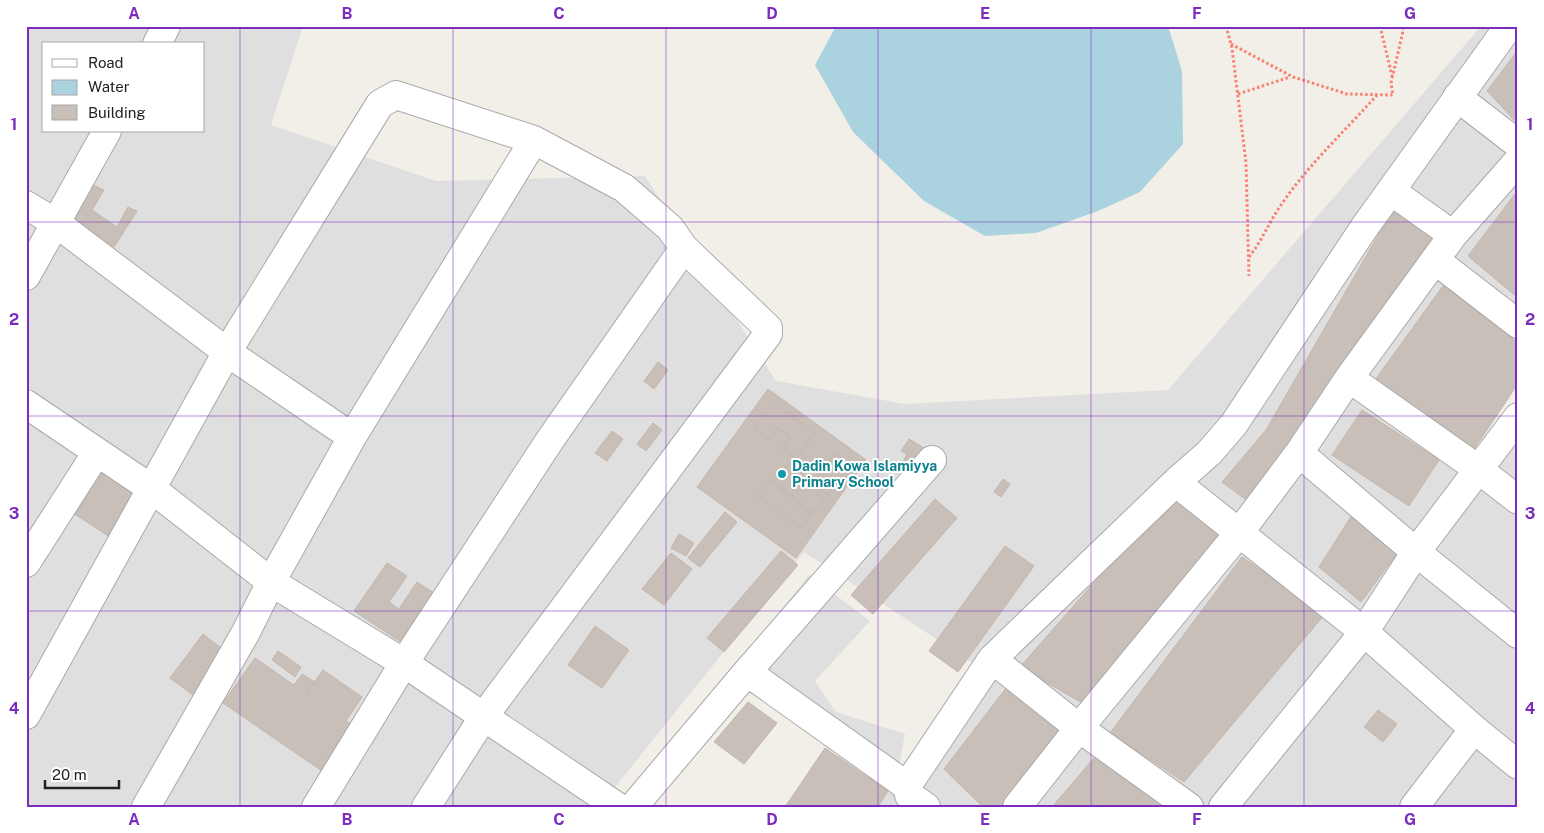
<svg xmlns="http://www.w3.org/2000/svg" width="1544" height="833" font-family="'Public Sans',sans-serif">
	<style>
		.residential { fill: #e0dfdf; fill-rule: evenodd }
		.water { fill: #aad3df }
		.building { fill: #c7bfb8; stroke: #c4b6ab }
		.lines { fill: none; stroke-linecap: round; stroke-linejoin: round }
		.street-casing { stroke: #a9a9a9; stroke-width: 30 }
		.path { stroke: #fa8072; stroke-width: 3; stroke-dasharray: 2.5 2.5; stroke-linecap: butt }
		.street { stroke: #fff; stroke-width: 28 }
		.grid { fill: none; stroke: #7b2cbf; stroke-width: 1; stroke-opacity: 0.55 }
		.culture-dot { fill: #0f9aa8; stroke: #fff; stroke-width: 2 }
		.labels { text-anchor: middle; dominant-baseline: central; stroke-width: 4; stroke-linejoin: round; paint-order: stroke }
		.culture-label { font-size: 14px; font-weight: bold; fill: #0d838f; stroke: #fff; text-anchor: start }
		.neatline { fill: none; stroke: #7b2cbf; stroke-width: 2 }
		.grid-label { font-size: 16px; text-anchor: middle; font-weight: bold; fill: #7b2cbf }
	</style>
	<rect width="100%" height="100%" fill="#f2efe9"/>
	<path class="residential" d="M26,26H303L271,125L436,181L645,176L776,381L905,404L1168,390L1481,26H1518V385L1318,689L1215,807H941L918,790L991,675L804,552L599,807H26ZM44,44H204V131H44Z
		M1518,435V807H1234L1342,681Z
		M809,575L870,621L815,681L836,712L905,734L894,793L911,807H870L865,801L877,749L723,682Z"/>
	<path class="water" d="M836,26H1168L1182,71L1183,144L1140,192L1098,211L1036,233L985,236L924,201L853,132L815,65Z"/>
	<path class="building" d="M1518,50V124L1487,91Z
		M91,184L104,190L92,210L117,227L128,207L137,211L114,247L71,217Z
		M1518,190V298L1468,256Z
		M1395,206L1441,237L1253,505L1222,482L1266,430Z
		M1448,279L1518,343V383L1468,458L1375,380Z
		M658,362L668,370L654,389L644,381Z
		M768,389L866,460L796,558L697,487Z
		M773,403L815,433L796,459L782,448L790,437L777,428L769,439L754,428Z
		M1362,410L1439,460L1409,506L1332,455Z
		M653,423L662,430L646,451L637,444Z
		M612,431L623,439L607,461L595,453Z
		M909,439L929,451L917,471L903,462L907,454L901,451Z
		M835,453L850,465L827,495L812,483Z
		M103,461L146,489L113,539L70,511Z
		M785,466L825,499L814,513L774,481Z
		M1003,479L1010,484L1001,497L994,492Z
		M770,481L811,514L800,528L758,496Z
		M1177,488L1226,539L1089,707L1020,667Z
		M935,499L957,518L873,614L851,595Z
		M725,512L737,522L700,567L688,558Z
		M1354,512L1399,551L1361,602L1319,567Z
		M679,534L694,543L686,556L671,548Z
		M1005,546L1034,566L958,672L929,651Z
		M781,551L798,565L724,652L707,638Z
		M671,553L692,569L664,605L642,589Z
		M1242,557L1325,614L1184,782L1110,733Z
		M387,563L407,576L389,602L399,609L417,582L440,597L407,646L354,611Z
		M595,626L629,650L602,688L568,665Z
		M203,634L226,652L193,695L170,678Z
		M278,651L301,667L295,677L272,660Z
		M255,658L294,685L302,674L315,682L307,693L323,670L362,697L346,721L353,726L322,771L223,703Z
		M1010,683L1070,726L1006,807H983L944,769Z
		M748,702L777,723L744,764L714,742Z
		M1378,710L1397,724L1383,742L1364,727Z
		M825,748L888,791L878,807H785Z
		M1100,751L1175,807H1052Z"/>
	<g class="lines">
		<defs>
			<path id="street" d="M157,44L166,26
				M1457,97L1518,144
				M1391,191L1453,235
				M26,205L56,223L227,352L352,437
				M1435,260L1518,324
				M26,276L107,131
				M1349,378L1478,469L1518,500
				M26,404L152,489L271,582L404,663L618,807
				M1299,453L1416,552L1518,634
				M1178,480L1184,489L1364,632L1474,729L1518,765
				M26,563L97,452
				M992,659L1079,728L1189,807
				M747,672L907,786
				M26,715L227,352L380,104L396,95L534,140
				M146,807L246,632L271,582L352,437L534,140L624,188L670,228L684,248
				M316,807L404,663L550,440L684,248L768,328V334L484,716L426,807
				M633,807L747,672L932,460
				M926,807L909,795L907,786L992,659L1178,480L1209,453L1234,424L1364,228L1509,26
				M1017,807L1079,728L1239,533L1299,453L1349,378L1453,235L1518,161
				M1223,807L1364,632L1416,552L1518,417
				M1414,807L1474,729"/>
		</defs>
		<use href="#street" class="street-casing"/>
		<path class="path" d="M1226,26L1232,48L1246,163L1249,276
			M1380,26L1392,76
			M1231,44L1293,77L1347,94L1393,95L1391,83L1403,31V26
			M1238,94L1290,77
			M1249,257C1262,241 1269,222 1281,205C1308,165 1345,131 1377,95"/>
		<use href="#street" class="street"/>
	</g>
	<path class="grid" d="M240,26V807M453,26V807M666,26V807M878,26V807M1091,26V807M1304,26V807M26,222H1518M26,416H1518M26,611H1518"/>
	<circle class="culture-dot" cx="782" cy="474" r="5"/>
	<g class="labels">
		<g class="culture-label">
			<text x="792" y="466">Dadin Kowa Islamiyya<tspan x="792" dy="16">Primary School</tspan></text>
		</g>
	</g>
	<rect width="1544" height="833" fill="none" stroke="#ffffff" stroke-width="55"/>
	<rect x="42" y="42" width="162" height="90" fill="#ffffff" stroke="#a7a7a7"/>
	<rect x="52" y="59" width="25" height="8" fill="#ffffff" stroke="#a7a7a7"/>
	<text x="88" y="68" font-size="15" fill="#222222">Road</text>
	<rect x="52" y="80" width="25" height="15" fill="#aad3df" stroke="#a7a7a7"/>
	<text x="88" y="92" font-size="15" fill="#222222">Water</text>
	<rect x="52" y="105" width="25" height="15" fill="#c7bfb8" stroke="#a7a7a7"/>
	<text x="88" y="118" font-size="15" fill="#222222">Building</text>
	<path d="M45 780v8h74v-8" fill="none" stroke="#222222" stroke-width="2.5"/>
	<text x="52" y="780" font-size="15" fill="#222222" stroke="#ffffff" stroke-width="4" paint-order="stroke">20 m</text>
	<rect x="28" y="28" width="1488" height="778" class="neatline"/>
	<g class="grid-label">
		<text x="134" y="19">A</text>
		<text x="347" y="19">B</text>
		<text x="559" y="19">C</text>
		<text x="772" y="19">D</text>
		<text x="985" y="19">E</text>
		<text x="1197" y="19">F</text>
		<text x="1410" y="19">G</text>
		<text x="14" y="130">1</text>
		<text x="1530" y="130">1</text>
		<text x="14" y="325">2</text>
		<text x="1530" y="325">2</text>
		<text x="14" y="519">3</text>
		<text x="1530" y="519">3</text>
		<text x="14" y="714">4</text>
		<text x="1530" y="714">4</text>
		<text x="134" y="825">A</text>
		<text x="347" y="825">B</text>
		<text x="559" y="825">C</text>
		<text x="772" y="825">D</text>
		<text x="985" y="825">E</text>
		<text x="1197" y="825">F</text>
		<text x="1410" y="825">G</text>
	</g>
</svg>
